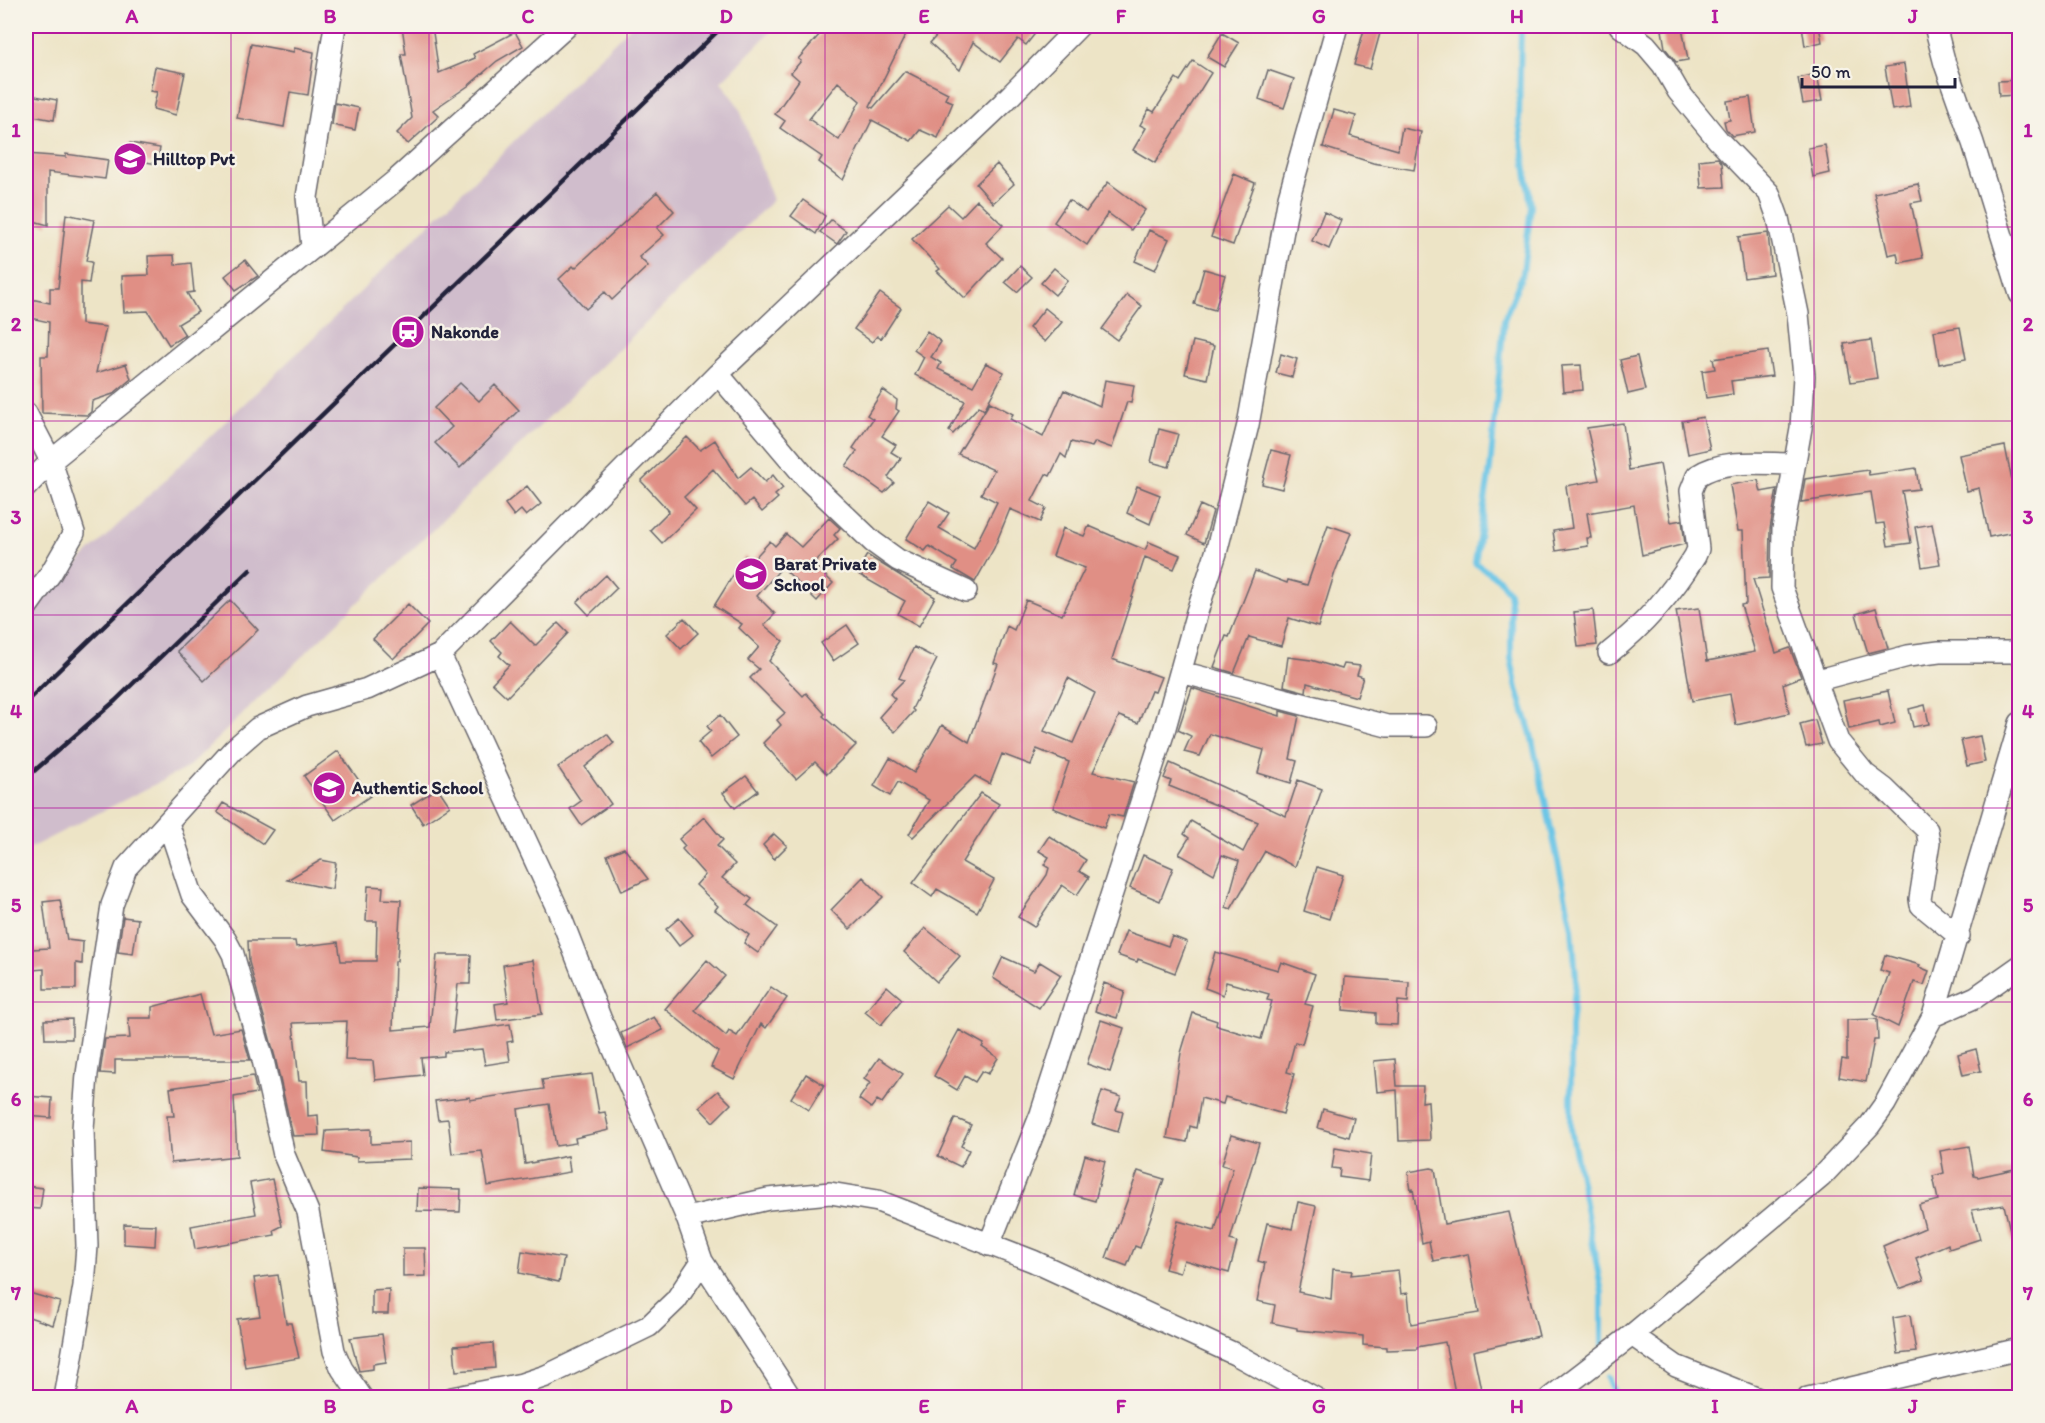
<svg xmlns="http://www.w3.org/2000/svg" width="2045" height="1423" font-family="Itim,sans-serif">
	<style>
		.industrial { fill: #d0bdcc }
		.lines { fill: none; stroke-linecap: round; stroke-linejoin: round }
		.stream { stroke: #67c4e6; stroke-width: 6 }
		.building { fill: #e08f85; fill-rule: evenodd }
		.minor-casing { stroke: #69666c; stroke-width: 24 }
		.minor { stroke: #fff; stroke-width: 21 }
		.rail { stroke: #22223b; stroke-width: 4.5 }
		.grid { fill: none; stroke: #b5179e; stroke-width: 1.5; stroke-opacity: 0.55 }
		.labels { text-anchor: middle; dominant-baseline: central; stroke-width: 5; stroke-linejoin: round; paint-order: stroke }
		.poi-label { font-size: 18px; font-weight: bold; fill: #22223b; stroke: #f7f3e8; text-anchor: start }
		.neatline { fill: none; stroke: #b5179e; stroke-width: 2 }
		.grid-label { font-size: 20px; text-anchor: middle; font-weight: bold; fill: #b5179e }
	</style>
	<rect width="100%" height="100%" fill="#f7f3e8"/>
	<filter id="ink" filterUnits="userSpaceOnUse"><feTurbulence type="fractalNoise" baseFrequency=".0167" numOctaves="2"/><feDisplacementMap in="SourceGraphic" scale="12" xChannelSelector="R" yChannelSelector="G"/><feConvolveMatrix kernelMatrix="1 2 1 2 8 2 1 2 1" color-interpolation-filters="sRGB"/></filter>
	<filter id="wash" filterUnits="userSpaceOnUse"><feTurbulence type="fractalNoise" baseFrequency=".008" numOctaves="4" result="noise"/><feDisplacementMap in="SourceGraphic" scale="24" xChannelSelector="R" yChannelSelector="G"/><feGaussianBlur stdDeviation="1.35" result="paint"/><feColorMatrix in="noise" values="0 0 0 0 0 0 0 0 0 0 0 0 0 0 0 0 0 1.4 0 .05"/><feComposite in="paint" operator="in"/></filter>
	<g filter="url(#wash)">
		<rect width="100%" height="100%" fill="#ede4c6"/>
		<path class="industrial" d="M631,26H776L721,82L739,107L773,200L187,768L26,850V613L344,308Z"/>
		<g class="lines">
			<path class="stream" d="M1521,26L1519,121L1531,206L1523,273L1504,320L1490,469L1475,563L1500,580L1509,593L1511,609V658L1517,689L1531,734L1572,928L1576,978L1571,1028V1129L1602,1293V1347
				M1608,1377L1616,1398"/>
		</g>
		<g id="blocks">
			<path class="building" d="M402,26H432L439,73L475,58L473,54L515,32L523,46L497,61L468,86L433,110L439,116L408,144L397,133L412,118L401,54H406Z
				M827,26H910L870,106L873,108L905,71L948,93L945,99L953,102L938,138L920,130L911,141L872,120L843,180L819,162L822,157L780,128L785,121L775,114L799,80L791,73L801,61L798,59ZM838,82L860,101L839,140L809,119Z
				M945,26H1041L1026,45L1018,39L1000,62L973,42L960,70L930,43Z
				M1365,26H1382L1370,69L1354,65Z
				M1802,26H1819L1822,42L1805,46Z
				M1682,27L1688,60L1676,62L1665,48L1662,30Z
				M1222,33L1239,43L1224,67L1207,57Z
				M251,44L294,52V48L314,52L308,95L290,92L284,127L237,118Z
				M1193,61L1211,73L1155,163L1133,150L1146,128L1140,125L1149,109L1154,112L1176,78L1180,81Z
				M1904,64L1910,107L1892,110L1885,67Z
				M155,67L185,73L176,115L153,109L157,92L150,91Z
				M1268,70L1294,79L1284,108L1259,99Z
				M1817,74L1822,101L1803,104L1798,78Z
				M2019,80V95L1999,96L1998,81Z
				M30,95L57,100L54,120L27,115Z
				M1750,97L1755,132L1732,136L1726,129L1724,121L1730,120L1727,101Z
				M335,103L359,108L355,130L332,125Z
				M1334,110L1356,116L1350,136L1398,150L1402,128L1421,132L1414,170L1373,163L1323,147Z
				M130,143L160,148L157,164L128,159Z
				M1825,145L1830,173L1813,177L1808,148Z
				M26,154L66,157V154L108,160L105,179L48,172V225L26,219Z
				M1718,158L1722,163L1724,187L1701,188L1699,160Z
				M997,164L1014,184L993,203L976,184Z
				M1234,174L1255,183L1233,245L1211,237Z
				M1108,182L1145,210L1131,230L1108,213L1087,245L1054,222L1069,200L1086,212Z
				M1918,184L1922,201L1911,203L1923,258L1899,263L1897,253L1888,255L1874,193Z
				M657,192L674,211L657,228L664,235L639,257L648,266L612,300L605,292L586,309L559,279L573,266L575,268Z
				M803,200L825,216L816,234L791,216Z
				M977,200L1003,225L986,243L1002,258L965,298L937,271L940,269L912,239L948,205L961,217Z
				M1324,212L1341,220L1329,249L1312,241Z
				M66,214L94,220L86,261L92,262L89,283L81,282V324L106,327L96,373L126,364L131,379L113,394L92,401L91,412L87,415L42,413L41,356H48L49,322L26,317V298L50,303V288H58Z
				M831,220L846,231L837,244L820,232Z
				M1149,230L1169,239L1155,270L1135,261Z
				M1768,233L1772,274L1744,278L1738,237Z
				M174,255L175,265L191,263L194,292L187,293L198,312L178,324L185,335L169,345L148,311L124,312L122,276L149,275L148,256Z
				M245,260L258,276L236,290L225,276Z
				M1020,266L1032,277L1017,292L1005,282Z
				M1054,268L1068,280L1055,295L1041,283Z
				M1204,269L1225,275L1215,310L1194,304Z
				M880,293L901,308L881,339L877,336L872,342L854,329Z
				M1127,295L1142,306L1117,340L1102,329Z
				M1045,308L1062,322L1045,342L1029,328Z
				M1960,327L1966,359L1939,364L1934,331Z
				M927,331L941,342L931,357L941,363L938,369L973,386L986,363L1004,372L984,410L979,406L953,434L949,431L965,401L915,375L924,357L914,350Z
				M1871,340L1877,378L1851,382L1844,344Z
				M1193,341L1214,346L1207,379L1185,374Z
				M1768,351L1772,376L1731,381L1733,394L1706,398L1702,371L1715,369L1713,359Z
				M1281,354L1297,359L1292,377L1276,373Z
				M1637,356L1645,390L1628,394L1620,360Z
				M1581,365L1583,390L1563,392L1561,366Z
				M1105,380L1134,385L1131,403L1127,402L1112,448L1095,442L1092,447L1071,442L1066,458L1061,454L1050,476L1046,474L1032,501L1046,508L1040,522L1010,509L994,548L975,582L953,569L957,563L929,546L925,551L906,539L929,501L949,513L939,528L974,548L997,502L981,494L994,470L958,454L990,402L1013,414L1010,419L1043,437L1064,390L1100,406Z
				M460,383L479,401L495,385L519,410L460,468L435,443L452,427L434,408Z
				M883,390L897,400L896,409L899,411L882,436L896,445L891,452L901,458L888,477L894,483L884,493L846,466L857,451L853,448L873,419L867,415Z
				M1703,417L1710,449L1688,454L1682,421Z
				M1623,423L1629,470L1660,464L1671,522L1682,520L1685,544L1642,555L1634,505L1587,513L1591,538H1587L1588,546L1556,551L1553,531L1572,528L1566,486L1599,480L1587,428Z
				M1159,429L1178,434L1169,467L1151,462Z
				M687,437L700,450L715,440L738,478L751,467L765,482L773,475L783,488L775,495L778,498L762,512L752,500L745,506L713,469L684,497L696,510L662,543L650,530L669,511L641,481Z
				M2005,446L2019,516V531L1989,537L1979,488L1967,491L1959,455Z
				M1271,450L1291,455L1282,489L1262,484Z
				M1916,468L1919,489L1902,491L1911,543L1888,546L1884,523L1876,524L1871,492L1801,502L1805,479L1868,470L1869,475Z
				M1758,480L1761,492L1777,489L1770,529L1769,578L1753,579L1776,653L1790,648L1801,677L1783,684L1789,713L1736,725L1730,694L1692,701L1676,611L1699,608L1707,661L1755,652L1741,605L1746,604L1743,531H1738L1730,485Z
				M527,486L541,504L526,516L521,510L514,516L505,504Z
				M1137,486L1160,495L1150,524L1127,513Z
				M1200,505L1213,511L1204,543L1187,535Z
				M829,518L840,528L834,535L838,539L813,564L833,583L817,601L782,567L757,596L775,614L764,625L783,641L769,661L803,696L806,693L825,714L823,716L856,745L827,774L815,762L796,779L763,743L781,725L777,720L785,713L750,678L759,669L748,660L759,647L739,628L742,624L714,606L745,556L751,562L770,541L775,546L786,534L801,547Z
				M1932,524L1940,564L1922,567L1915,527Z
				M1328,525L1351,533L1335,572L1318,627L1289,618L1281,646L1249,637L1234,673L1214,667L1226,636L1229,637L1255,571L1287,583L1288,580L1307,585Z
				M1089,526L1145,550L1149,542L1180,555L1174,569L1145,557L1112,659L1161,677L1155,692L1151,691L1138,723L1119,716L1093,772L1134,782L1123,817L1109,814L1104,828L1053,808L1069,762L1037,749L1031,765L1002,754L990,784L975,776L913,837L909,834L929,800L898,782L890,796L874,786L890,758L914,773L942,725L969,742L998,664L994,663L1007,626L1014,630L1026,600L1062,615L1085,568L1053,556L1063,528L1084,536ZM1068,678L1095,693L1073,743L1044,731Z
				M867,555L935,597L919,626L898,614L905,601L856,573Z
				M606,575L617,588L589,615L577,602Z
				M230,600L258,630L204,681L177,651Z
				M408,604L428,624L393,659L373,639Z
				M1876,608L1888,648L1868,653L1856,614Z
				M1593,610L1597,645L1578,647L1574,612Z
				M684,618L698,633L681,649L667,634Z
				M510,621L535,646L558,623L568,633L507,697L492,683L509,665L499,656L502,652L491,641Z
				M847,625L859,643L833,661L821,643Z
				M914,647L937,659L912,709L914,711L895,732L879,717L895,699L890,694L904,680L899,678Z
				M1288,657L1311,660L1342,669L1344,664L1360,666L1357,675L1363,677L1357,697L1307,683L1306,692L1284,686Z
				M1192,688L1280,716V711L1299,716L1290,759L1297,761L1291,783L1258,773L1264,750L1210,734L1200,756L1184,752L1191,736L1178,730Z
				M1888,691L1895,723L1880,727L1879,722L1849,729L1843,700Z
				M1925,705L1929,724L1913,727L1909,709Z
				M720,715L737,737L711,758L698,742L711,731L707,726Z
				M1815,720L1822,744L1806,747L1800,724Z
				M607,734L614,743L585,767L611,804L581,825L570,809L581,801L558,767Z
				M1980,736L1985,762L1967,766L1961,740Z
				M338,751L370,796L335,820L304,776Z
				M1170,763L1286,816L1298,780L1322,789L1295,867L1265,851L1231,909L1226,907L1239,861L1222,855L1214,874L1179,854L1189,838L1184,834L1191,821L1243,852L1258,822L1169,786L1171,781L1164,778Z
				M746,776L758,791L735,808L723,793Z
				M438,788L450,806L423,824L411,805Z
				M981,793L999,804L962,862L994,880L977,912L937,889L932,897L913,883Z
				M223,803L273,830L263,844L217,812Z
				M704,817L723,840L717,846L735,864L722,878L752,899L747,905L777,927L758,953L744,943L749,935L715,910L718,906L696,885L705,875L682,849L685,846L679,839Z
				M774,834L787,846L774,859L763,845Z
				M1049,836L1086,860L1079,871L1089,877L1077,895L1062,885L1034,927L1018,917L1047,875L1049,868L1044,865L1049,857L1039,851Z
				M624,848L648,879L622,891L607,855Z
				M1143,855L1173,868L1160,901L1130,888Z
				M321,860L336,863L332,889L287,880Z
				M1317,867L1343,875L1329,919L1304,911Z
				M863,877L883,897L850,929L831,910Z
				M368,886L383,887L382,899L401,900L397,961H395L393,1030L430,1027L437,955H471L470,984H458L453,1032L510,1024L513,1041L507,1042L510,1061L485,1065L482,1049L444,1052V1056L421,1058L423,1075L375,1080L373,1061L345,1060L347,1021L293,1023L299,1081H307L308,1116L318,1115L319,1135L293,1136L275,1057L249,962L248,941H295L296,947L338,942L341,961H376L377,921H366Z
				M60,900L67,940L83,942L82,964L76,963V989H44V969L33,970L32,949L49,948L43,902Z
				M123,917L138,919L133,954L118,952Z
				M679,918L693,935L679,946L666,929Z
				M925,928L960,956L937,982L904,952Z
				M1126,931L1168,946L1172,936L1187,942L1175,973L1138,959L1137,962L1117,955Z
				M1215,952L1278,970L1281,962L1315,974L1305,1004L1313,1006L1302,1044L1295,1042L1287,1072L1294,1074L1283,1114L1225,1097L1223,1104L1201,1098L1196,1128L1190,1126L1187,1142L1167,1138L1181,1053L1193,1013L1217,1021L1216,1025L1220,1027L1261,1039L1272,1001L1267,1000L1269,994L1226,982L1223,995L1205,988Z
				M1885,955L1920,965L1919,967L1929,971L1924,985L1914,982L1898,1027L1874,1015L1889,973L1880,970Z
				M1003,957L1034,971L1040,962L1061,975L1039,1008L993,978Z
				M533,960L542,1014L497,1020L495,1004L508,1002L503,965Z
				M707,960L725,976L695,1010L726,1036L729,1031L737,1036L771,987L787,998L766,1028L761,1024L734,1079L711,1067L718,1052L665,1009Z
				M1345,977L1409,982L1408,1002L1398,1001L1397,1025L1376,1024V1013L1343,1010Z
				M1104,983L1125,991L1117,1018L1095,1011Z
				M887,986L902,999L881,1025L865,1012Z
				M200,994L211,1034L241,1029L250,1060H115V1074L100,1073L105,1039L130,1038L128,1018H152V1007Z
				M654,1017L663,1030L627,1048L621,1033Z
				M72,1019V1039H45L44,1020Z
				M1877,1019L1878,1040H1874L1866,1082L1839,1077L1842,1059L1847,1060V1020Z
				M1101,1020L1124,1028L1110,1072L1087,1064Z
				M959,1030L984,1044L982,1047L998,1058L988,1074L982,1071L975,1082L965,1076L957,1090L934,1076Z
				M1976,1049L1981,1071L1963,1075L1958,1054Z
				M879,1058L903,1074L882,1103L877,1100L871,1108L859,1099L870,1083L864,1079Z
				M1395,1059L1397,1086H1423L1422,1102L1428,1101L1430,1140L1399,1141L1397,1090L1377,1092L1374,1061Z
				M592,1074L599,1113L605,1112L609,1130L575,1138L576,1143L556,1146L549,1104L518,1109L525,1164L568,1156L570,1172L488,1186L482,1151L452,1154L448,1119L438,1120L435,1101L470,1097V1100L544,1089L542,1080Z
				M806,1074L824,1085L809,1110L791,1098Z
				M253,1076L257,1093L234,1097L237,1156L171,1163L167,1116H174L170,1088Z
				M718,1091L731,1104L713,1122L699,1107Z
				M1102,1091L1121,1097L1116,1110L1123,1112L1118,1132L1092,1124Z
				M26,1096L52,1098L51,1118L26,1116Z
				M1323,1109L1354,1118L1349,1137L1318,1128Z
				M955,1118L971,1125L961,1146L969,1150L961,1167L938,1156Z
				M371,1129V1144L410,1142V1159L357,1161V1157L324,1152L326,1131Z
				M1231,1135L1259,1143L1230,1240L1237,1242L1229,1273L1184,1260L1180,1273L1165,1269L1178,1221L1215,1231L1233,1168L1222,1165Z
				M1969,1146L1974,1176L1978,1177L2019,1168V1242L2013,1243L2004,1205L1972,1210L1980,1239L1949,1249L1948,1244L1916,1258L1924,1280L1899,1289L1883,1246L1925,1228L1919,1205L1938,1200L1933,1176L1944,1173L1940,1151Z
				M1335,1148L1371,1154L1368,1181L1339,1177L1340,1169L1332,1168Z
				M1085,1155L1105,1161L1095,1201L1074,1195Z
				M1431,1168L1435,1169L1444,1224L1509,1212L1539,1336L1473,1351L1482,1394L1465,1398H1456L1445,1342L1417,1347V1349L1386,1350V1347L1363,1345V1336L1297,1330V1328L1272,1323L1275,1305L1257,1301L1265,1263L1258,1261L1267,1223L1292,1229L1298,1202L1316,1206L1298,1292L1331,1299L1333,1269L1352,1271L1351,1275L1398,1270L1401,1294L1408,1293L1411,1324L1479,1313L1468,1254L1433,1261L1429,1241L1422,1243L1413,1189L1411,1190L1408,1172Z
				M1138,1171L1164,1179L1140,1248L1135,1246L1127,1266L1106,1258Z
				M272,1179L282,1226L274,1230L275,1235L195,1249L191,1226L256,1214L250,1183Z
				M26,1186L43,1188L40,1209L26,1208Z
				M418,1188L461,1189L460,1212L417,1211Z
				M124,1224L156,1225L155,1246L124,1244Z
				M403,1248H425L426,1276L403,1277Z
				M522,1251L564,1258L559,1282L519,1273Z
				M278,1275L286,1323H291L299,1358L245,1367L237,1319L260,1316L254,1278Z
				M389,1289L388,1314H372V1290Z
				M26,1292L60,1302L53,1325L26,1316Z
				M1910,1315L1916,1352L1898,1354L1893,1318Z
				M382,1334L386,1362L373,1364V1369L359,1371L350,1338Z
				M493,1343L495,1368L456,1371L454,1346Z"/>
		</g>
	</g>
	<g filter="url(#ink)">
		<use href="#blocks" fill-opacity="0" stroke="#69666c" stroke-width="1.5"/>
		<g class="lines">
			<defs>
				<path id="minor" d="M1620,26L1646,45L1663,65L1678,91L1718,140L1769,193L1778,218L1798,314L1804,376L1801,428L1783,529L1782,588L1838,741L1865,774L1885,789L1927,830L1929,842L1920,899L1921,905L1959,936
					M1935,26L1945,64L1973,143L2020,294
					M312,247L307,197L335,26
					M718,374L807,479L873,542L898,560L966,591
					M26,413L51,461L74,533L51,573L26,608
					M26,487L51,461L395,181L567,26
					M1609,653C1642,627 1673,592 1695,556L1698,549L1691,491L1697,476C1724,458 1762,464 1793,464
					M440,655L558,910L601,1020L687,1218L702,1261L791,1398
					M1181,672L1387,726H1426
					M1818,680L1908,656L1939,652H2020
					M168,823L192,895L225,939L233,954L263,1060L284,1155L308,1212L334,1351L342,1369L362,1398
					M1933,1016L1976,997L2020,966
					M687,1218L768,1199L830,1193L878,1201L1033,1261L1237,1355L1315,1398
					M989,1245L1041,1114L1164,731L1197,612L1216,553L1248,425L1289,197L1337,26
					M1632,1335L1676,1366L1756,1398
					M65,1398L84,1286L87,1246L83,1129L87,1074L112,905L126,868L233,750L258,728L307,706L367,689L440,655L718,374L1003,103L1079,26
					M452,1398L522,1384L546,1376L649,1326L676,1300L702,1261
					M1550,1398L1632,1335L1821,1177L1870,1125L1885,1104L1933,1016L2020,723
					M1808,1398L2020,1349"/>
			</defs>
			<use href="#minor" class="minor-casing"/>
			<use href="#minor" class="minor"/>
			<path class="rail" d="M26,702L723,26
				M26,778L115,701L250,570"/>
		</g>
	</g>
	<path class="grid" d="M231,26V1398M429,26V1398M627,26V1398M825,26V1398M1022,26V1398M1220,26V1398M1418,26V1398M1616,26V1398M1814,26V1398M26,227H2020M26,421H2020M26,615H2020M26,808H2020M26,1002H2020M26,1196H2020"/>
	<defs>
		<symbol id="school-disc" viewBox="-11 -11 22 22"><circle r="9.5" fill="#b5179e" stroke="#f7f3e8"/><path d="M0-5L7-2L0 1L-7-2ZM-4 1L0 2.5L4 1V4Q0 6-4 4Z" fill="#fff"/></symbol>
		<symbol id="station-disc" viewBox="-11 -11 22 22"><circle r="9.5" fill="#b5179e" stroke="#f7f3e8"/><path d="M-3-6H3Q5-6 5-4V2Q5 4 3 4L4.5 6H3L1.5 4h-3L-3 6H-4.5L-3 4Q-5 4-5 2V-4Q-5-6-3-6ZM-3.5-4v3h7v-3ZM-3.5 1v1.5H-2V1ZM2 1v1.5H3.5V1Z" fill="#fff"/></symbol>
	</defs>
	<g fill-rule="evenodd">
		<use href="#school-disc" x="111" y="140" width="38" height="38"/>
		<use href="#station-disc" x="389" y="313" width="38" height="38"/>
		<use href="#school-disc" x="732" y="555" width="38" height="38"/>
		<use href="#school-disc" x="310" y="769" width="38" height="38"/>
	</g>
	<g class="labels">
		<g class="poi-label">
			<text x="153" y="159">Hilltop Pvt</text>
			<text x="431" y="332">Nakonde</text>
			<text x="774" y="564">Barat Private<tspan x="774" dy="21">School</tspan></text>
			<text x="352" y="788">Authentic School</text>
		</g>
	</g>
	<rect width="2045" height="1423" fill="none" stroke="#f7f3e8" stroke-width="66"/>
	<path d="M1802 78v9h153v-9" fill="none" stroke="#22223b" stroke-width="3"/>
	<text x="1811" y="78" font-size="18" fill="#22223b" stroke="#f7f3e8" stroke-width="4.5" paint-order="stroke">50 m</text>
	<rect x="33" y="33" width="1979" height="1357" class="neatline"/>
	<g class="grid-label">
		<text x="132" y="23">A</text>
		<text x="330" y="23">B</text>
		<text x="528" y="23">C</text>
		<text x="726" y="23">D</text>
		<text x="924" y="23">E</text>
		<text x="1121" y="23">F</text>
		<text x="1319" y="23">G</text>
		<text x="1517" y="23">H</text>
		<text x="1715" y="23">I</text>
		<text x="1913" y="23">J</text>
		<text x="16" y="137">1</text>
		<text x="2028" y="137">1</text>
		<text x="16" y="331">2</text>
		<text x="2028" y="331">2</text>
		<text x="16" y="524">3</text>
		<text x="2028" y="524">3</text>
		<text x="16" y="718">4</text>
		<text x="2028" y="718">4</text>
		<text x="16" y="912">5</text>
		<text x="2028" y="912">5</text>
		<text x="16" y="1106">6</text>
		<text x="2028" y="1106">6</text>
		<text x="16" y="1300">7</text>
		<text x="2028" y="1300">7</text>
		<text x="132" y="1413">A</text>
		<text x="330" y="1413">B</text>
		<text x="528" y="1413">C</text>
		<text x="726" y="1413">D</text>
		<text x="924" y="1413">E</text>
		<text x="1121" y="1413">F</text>
		<text x="1319" y="1413">G</text>
		<text x="1517" y="1413">H</text>
		<text x="1715" y="1413">I</text>
		<text x="1913" y="1413">J</text>
	</g>
</svg>
